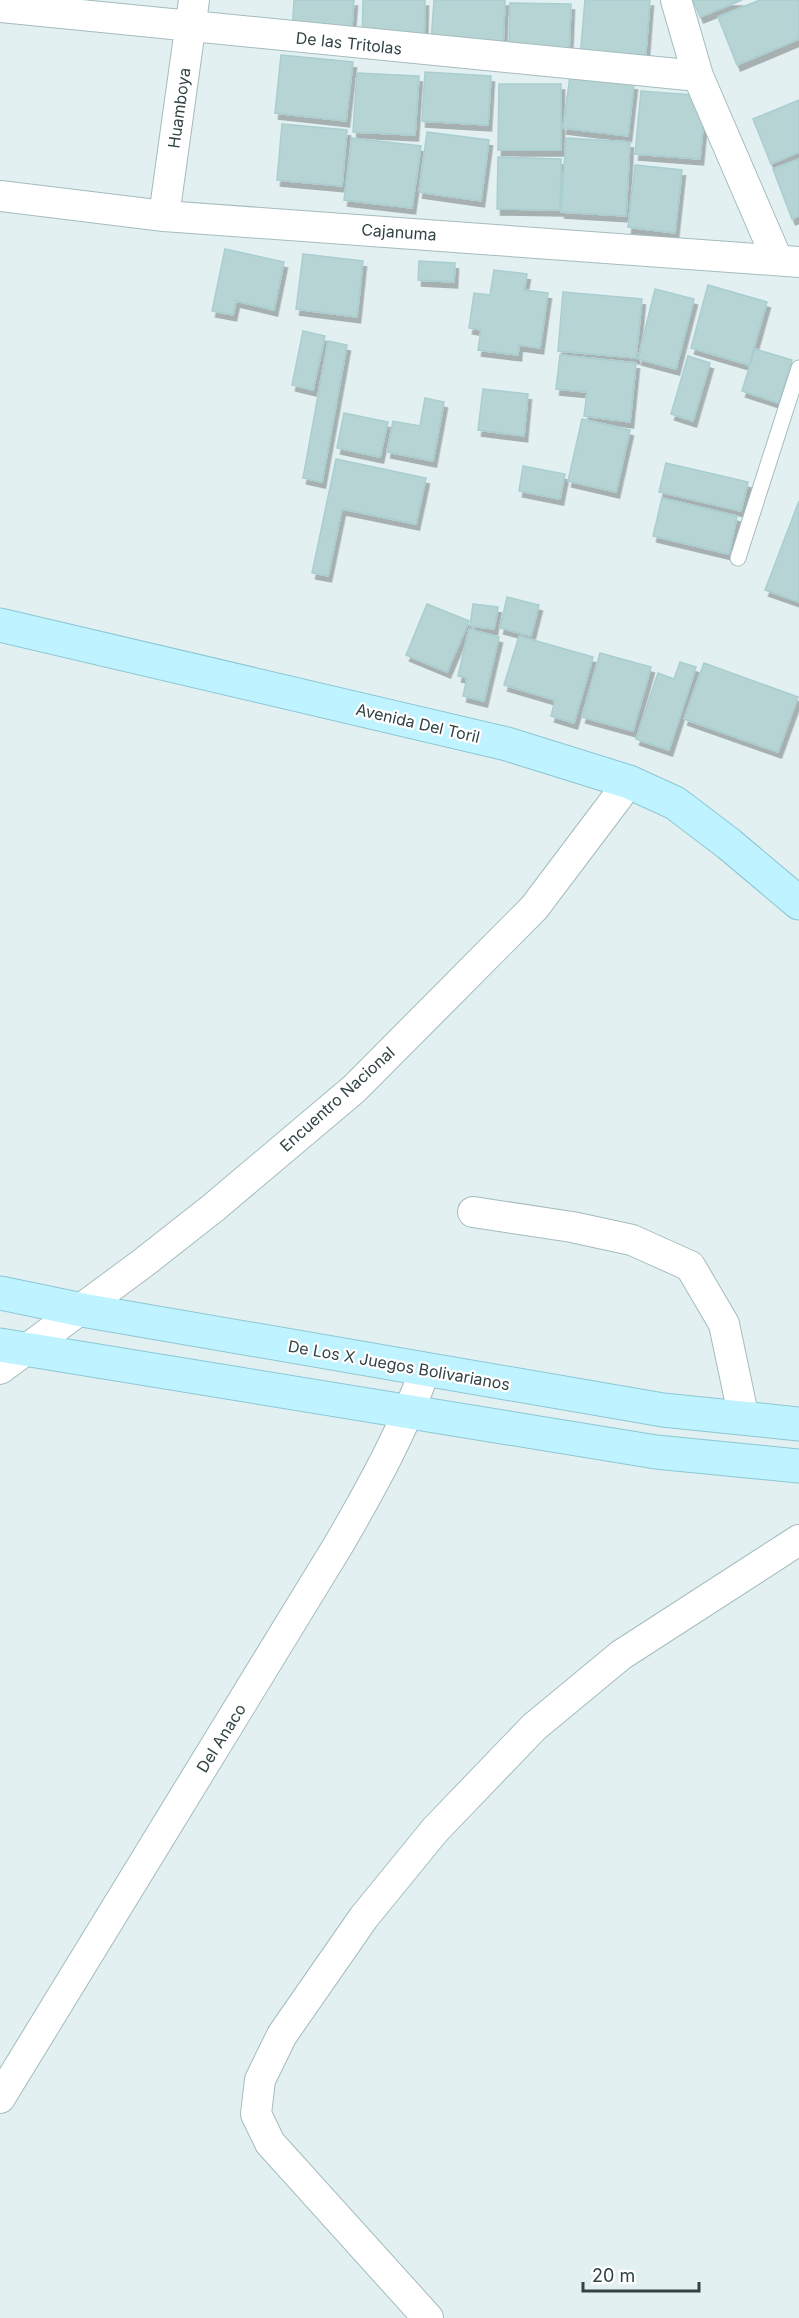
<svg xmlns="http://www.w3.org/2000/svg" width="799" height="2318" font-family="Inter,sans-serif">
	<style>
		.building { fill: #b7d4d5; stroke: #a9ced0; stroke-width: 1.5; filter: url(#shadow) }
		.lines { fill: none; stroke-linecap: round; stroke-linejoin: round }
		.lane-casing { stroke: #a4bcbe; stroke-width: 17 }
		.street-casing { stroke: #a4bcbe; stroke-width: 32 }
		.secondary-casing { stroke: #8cc7d3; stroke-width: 35 }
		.lane { stroke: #fff; stroke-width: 15 }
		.street { stroke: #fff; stroke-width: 30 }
		.secondary { stroke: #bff3ff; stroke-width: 33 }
		.labels { text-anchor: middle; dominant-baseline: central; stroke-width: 4.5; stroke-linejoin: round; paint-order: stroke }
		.street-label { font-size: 16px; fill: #324344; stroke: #fff }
	</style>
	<defs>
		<filter id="shadow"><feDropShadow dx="3.5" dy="6" stdDeviation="0" flood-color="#0004"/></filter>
	</defs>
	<rect width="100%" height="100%" fill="#e2f0f2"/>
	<path class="building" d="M294,0H354L351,38L292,34Z
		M363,0H425L424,43L362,42Z
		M434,0H505L503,47L431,43Z
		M585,0H650L645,63L580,58Z
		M693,0H742L700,17Z
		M760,0H799V39L737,65L718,17Z
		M510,3L571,4L569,53H509Z
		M281,55L353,62L346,121L275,113Z
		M425,72L491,76L488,125L422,121Z
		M357,73L419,76L415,135L353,132Z
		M570,76L634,84L628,136L563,128Z
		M499,84H561V150H498Z
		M641,91L706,96L700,159L635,154Z
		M799,100V152L771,164L753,119Z
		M282,124L347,130L342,186L277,180Z
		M427,132L489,140L481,201L419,192Z
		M352,138L421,146L412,208L344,200Z
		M566,138L630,142L626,216L561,212Z
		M498,157L561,159L560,210L497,209Z
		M799,159V216L792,219L773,169Z
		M635,165L682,170L675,233L628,227Z
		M225,249L284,262L274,310L236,301L233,315L212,311Z
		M303,254L363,261L357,317L296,309Z
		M419,261L455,263L454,282L418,280Z
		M494,270L527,274L524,290L548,293L540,348L519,345L518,355L478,350L481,330L469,328L474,293L490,295Z
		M708,285L767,302L749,365L691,348Z
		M655,289L694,299L676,369L638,359Z
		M563,292L642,299L636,358L558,351Z
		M303,331L325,336L313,390L292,385Z
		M328,341L347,345L322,482L303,478Z
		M755,349L792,360L779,403L742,391Z
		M560,355L636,363L630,422L584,416L587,392L556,389Z
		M688,356L710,363L693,421L671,414Z
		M483,389L528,394L524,436L478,430Z
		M425,398L444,402L433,461L387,452L393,421L420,426Z
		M344,413L388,422L380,457L337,448Z
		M582,419L630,430L616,492L568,481Z
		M336,459L426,478L416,524L342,509L328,576L312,573Z
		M666,463L748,482L741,511L659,492Z
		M523,466L565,474L560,499L519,491Z
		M662,498L737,516L729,554L653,536Z
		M799,501V602L765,590Z
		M507,597L539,605L531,636L500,628Z
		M427,604L469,621L447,672L406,655Z
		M473,604L498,607L494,629L470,626Z
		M469,629L499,637L484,701L463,696L467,678L458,676Z
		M519,636L593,657L574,723L551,716L555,700L504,685Z
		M600,653L651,667L633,731L582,717Z
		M680,662L696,667L669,750L636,739L658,673L674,679Z
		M704,663L798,697L778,752L684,719Z"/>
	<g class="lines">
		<defs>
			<path id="lane" d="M738,558L799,368"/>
			<path id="street" d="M676,0L698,76L777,259
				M0,7L698,76
				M0,196L164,216L799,262
				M164,216L194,0
				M473,1212L572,1227L632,1240L690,1266L724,1324L744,1419
				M0,1369L143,1263L213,1208L354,1089L534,908L629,782
				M0,2098L339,1544C372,1487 403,1431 425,1370
				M428,2318L270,2143L256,2114L260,2080L282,2035L364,1917L435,1830L534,1727L621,1655L799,1540"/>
			<path id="secondary" d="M0,625L507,744L629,782L675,803L729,844L799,903
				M0,1293L82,1310L663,1410L799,1424
				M0,1345L656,1452L799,1466"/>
		</defs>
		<use href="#lane" class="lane-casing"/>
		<use href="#street" class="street-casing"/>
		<use href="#secondary" class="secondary-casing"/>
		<use href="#lane" class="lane"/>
		<use href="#street" class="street"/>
		<use href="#secondary" class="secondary"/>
	</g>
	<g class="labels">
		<g class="street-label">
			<text transform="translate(349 43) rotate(6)">De las Tritolas</text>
			<text transform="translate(179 108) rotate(-82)">Huamboya</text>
			<text transform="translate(399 232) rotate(4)">Cajanuma</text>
			<text transform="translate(418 723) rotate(13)">Avenida Del Toril</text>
			<text transform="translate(337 1099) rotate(-42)">Encuentro Nacional</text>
			<text transform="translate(399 1365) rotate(10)">De Los X Juegos Bolivarianos</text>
			<text transform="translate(221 1738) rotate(-58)">Del Anaco</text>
		</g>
	</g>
	<path d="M583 2282v9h116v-9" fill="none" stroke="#324344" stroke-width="3"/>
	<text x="592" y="2282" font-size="18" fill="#324344" stroke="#ffffff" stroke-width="4.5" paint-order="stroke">20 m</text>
</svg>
